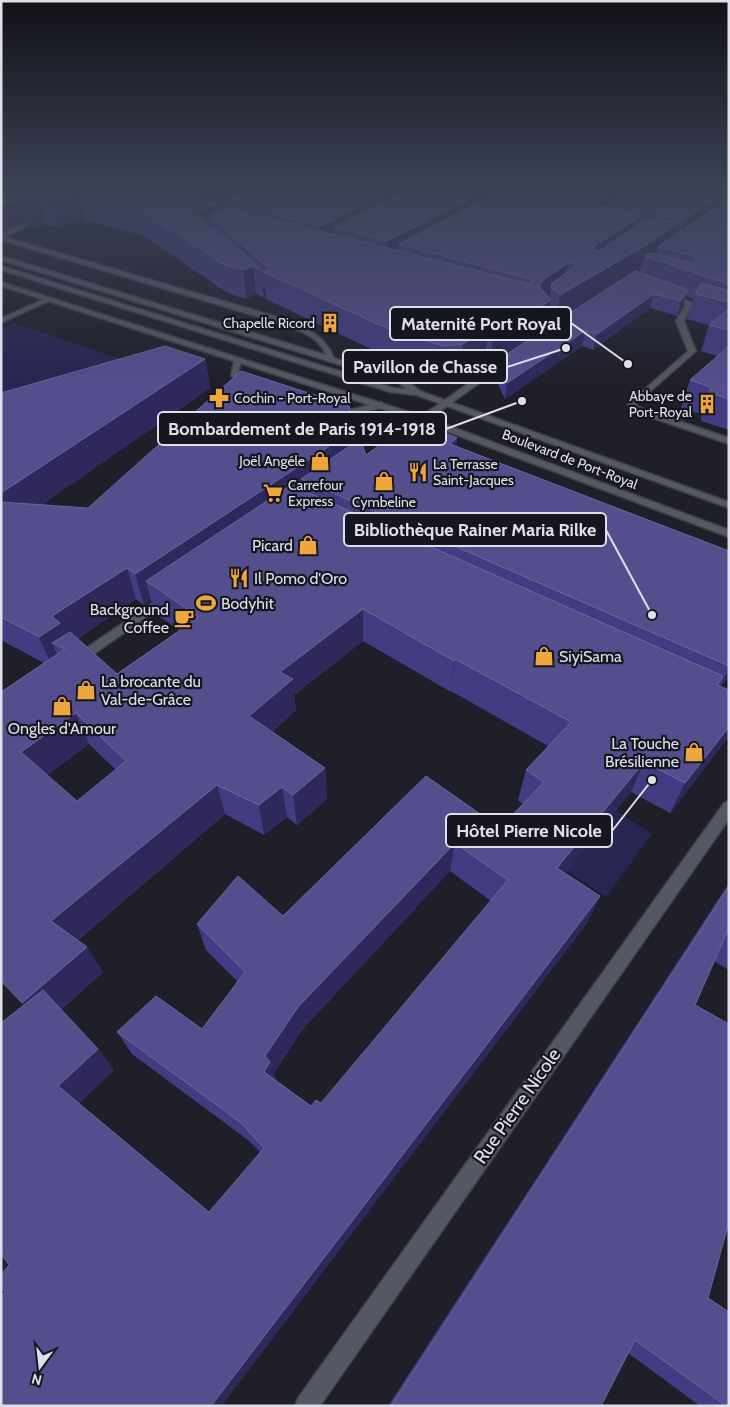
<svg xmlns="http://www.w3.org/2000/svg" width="730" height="1407" font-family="Cabin,sans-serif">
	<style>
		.green { fill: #282552 }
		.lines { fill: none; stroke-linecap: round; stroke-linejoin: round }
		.service-casing { stroke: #3c3d45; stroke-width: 3 }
		.minor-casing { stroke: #3c3d45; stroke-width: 3 }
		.secondary-casing { stroke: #3c3d45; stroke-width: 3 }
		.service { fill: #565764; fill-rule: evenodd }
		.minor { fill: #565764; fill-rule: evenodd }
		.secondary { fill: #565764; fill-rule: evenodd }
		.wall { fill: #443c82; fill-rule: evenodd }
		.shaded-wall { fill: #2e295a }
		.building { fill: #544e8d; stroke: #6a659b; fill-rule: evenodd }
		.labels { text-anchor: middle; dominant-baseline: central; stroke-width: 4.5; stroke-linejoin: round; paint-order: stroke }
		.far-poi-label { font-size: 14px; fill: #dfe0e7; stroke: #161620; text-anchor: end }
		.far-street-label { font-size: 14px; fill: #dfe0e7; stroke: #161620 }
		.poi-label { font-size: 16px; fill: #dfe0e7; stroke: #161620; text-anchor: start }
		.near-street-label { font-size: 19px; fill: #dfe0e7; stroke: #161620 }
		.leader { fill: none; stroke: #dfe0e7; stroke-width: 2 }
		.callout-dot { fill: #dfe0e7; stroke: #161620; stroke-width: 2 }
		.callout { fill: #161620; stroke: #dfe0e7; stroke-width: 2 }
		.callout-label { font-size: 18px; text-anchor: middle; font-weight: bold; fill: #dfe0e7 }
	</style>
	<rect width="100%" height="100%" fill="#1f1f2a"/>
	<path class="green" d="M14,323L163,373L1,411V329Z
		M616,811L652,834L606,897L567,871Z"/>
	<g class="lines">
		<defs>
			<path id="service" d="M1,236L285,319C306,328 325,335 334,358L405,379L420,391L729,502V508L416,395L390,392L1,270V266L394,388L407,389L399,383L1,260V256L326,355C318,335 297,330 279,323L1,240Z
				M667,294H671L693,303L684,321L696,351L636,404L638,407L729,438V444L632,411L628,404L688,351L676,321L686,304L667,296Z
				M49,297L52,299L51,300L1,323V318Z
				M235,357L242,359L238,373L255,378V382L231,376Z
				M381,402L385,405L384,407L350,416L333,409L337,406L350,410Z"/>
			<path id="minor" d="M38,215L43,216L1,240V235Z
				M505,358L512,360L392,445H386V441Z
				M167,593L171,594L173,597L171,600L81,663H73L71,660L73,657Z
				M729,801V819L320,1406H295L298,1398L724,803Z"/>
			<path id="secondary" d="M1,282L425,417L729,530V537L419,421L1,286Z"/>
		</defs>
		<use href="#service" class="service-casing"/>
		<use href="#minor" class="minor-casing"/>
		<use href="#secondary" class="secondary-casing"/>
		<use href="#service" class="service"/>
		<use href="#minor" class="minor"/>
		<use href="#secondary" class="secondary"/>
	</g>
	<path class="wall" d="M1,187H729V430L701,421V414L681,408L690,380L717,356L701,351L709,325L687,319L693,299L686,296L683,305L677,316L650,308L593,350L582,346L505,399L494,376L496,362L489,367L485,357L460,373L442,374L394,360L266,299L265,289L263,287L264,298L256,294L246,299L226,292L143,235L85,220L58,226L46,224L27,227L25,220L3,232ZM569,313L528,340L547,327L549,316L555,322Z
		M205,359L210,388L41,505L88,508L357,428V442L366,455L457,438L456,447L729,551V676L721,687L729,736L670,813L631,792L565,873L600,896L587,923L221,1406L5,1292L9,1265L23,1005L44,663L1,640V393ZM136,599L144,605L151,600L155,613L180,631L117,674L78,638ZM363,641L451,692V691L548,746L526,770L518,800L523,804L500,828L426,776L283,916L197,924L206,950L238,982L202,1029L117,1032L132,1054L248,1140L260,1152L209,1212L79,1103L114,1070L98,1049L61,1010L103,972L78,940L225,814L264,835L287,817L297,825L327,799L325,768L272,732L296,710L294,695ZM89,744L116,770L77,801L47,775ZM450,871L491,901L321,1103L311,1106L276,1081L274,1073L302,1030Z
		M729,883V970L714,961L695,1005L708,1298L729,1406H700L628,1353L601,1406H388Z"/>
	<path class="shaded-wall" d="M39,187H84L79,194L85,220L58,226L52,200L39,198L46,224L27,227L25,220L1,232V206Z
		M210,187H278L223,201L224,214L209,215L212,233L197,214V212L195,193Z
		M402,187H434L334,227V243L322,249L321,226Z
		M621,187H648L610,203L608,215L596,223L600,201Z
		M729,189V204L678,243L684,220Z
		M485,191L483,214L399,244L398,260L387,266V241Z
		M642,215L636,239L591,271L594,248L596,245Z
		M678,223L671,248L658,247L655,260L645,256L641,269L555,322L560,295Z
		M568,263L563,289L551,287L549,299L551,300L547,327L489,367L493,338L544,279Z
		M253,266L256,294L246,299L243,270Z
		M688,290L683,305L677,316L681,301Z
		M654,294L650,308L593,350L597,334Z
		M488,329L485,357L460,373L463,344Z
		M585,331L582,346L505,399L507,383Z
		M205,359L210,388L3,532L1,528V493Z
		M357,428V458L301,479L302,496L146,581L151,600L144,605L135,574Z
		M457,438L454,467L450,444Z
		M127,568L136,599L68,644L65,649L52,643L61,663L53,668L39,637L52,616Z
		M363,609V641L294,695L296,710L254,747L249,716L280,672Z
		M455,659L451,691V692L454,661Z
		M729,669V676L715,696Z
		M76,713L89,744L37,782L21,752Z
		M729,727V736L670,813L685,783Z
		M644,762L631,792L547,896L557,868Z
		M325,768L327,799L297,825L293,795Z
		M217,785L225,814L69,947L51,921Z
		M282,787L287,817L264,835L259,805Z
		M455,843L450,871L302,1030L274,1073L276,1083L264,1072L265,1056L298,1007Z
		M600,896L587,923L221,1406H211Z
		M87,947L103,972L42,1026L22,1003Z
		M98,1049L114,1070L78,1105L58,1086Z"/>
	<path class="building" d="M1,187H39L1,206Z
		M47,187H158L217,203L197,211V214L261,269L253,266L243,270L223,264L138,209L79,194L52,200L39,198L20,202Z
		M172,187H210L195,193Z
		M230,187H241L207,196Z
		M262,187H402L321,226L223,201Z
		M415,187H515L642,215L596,245L594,248L599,251L644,221L657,218L678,223L646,245L560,295L551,287L552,283L576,266L574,264L568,263L544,279L539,286L551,300L493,338L488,329L463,344L444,346L395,332L264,272L268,270V267L209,215L229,208L530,284L532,282L530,279L399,244L491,196L492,192L490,191H485L387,241L334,227Z
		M537,187H621L600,201Z
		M635,187H729V189L684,220L610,203Z
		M729,198V284L645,256L650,253L692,263L696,260L694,256L658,247Z
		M635,271L688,290L681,301L654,294L597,334L585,331L507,383L496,361Z
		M701,283L729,291V302L695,294Z
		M729,309V330L709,325Z
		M165,346L205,359L1,493V393Z
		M729,346V399L711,393L710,387L690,380Z
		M241,371L349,406L357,428L135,574L127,568L52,616L60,623L39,637L1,617V502L88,508Z
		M425,426L457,438L450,444L729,551V666L301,479L360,439L366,455L396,433L418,432Z
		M291,485L723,676L717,685L729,690V727L685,783L644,762L557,868L600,896L211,1406H1V1296L5,1292L1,1288V1275L9,1265L1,1254V1023L43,990L98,1049L58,1086L209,1212L264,1148L240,1122L117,1032L156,996L202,1029L245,972L197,924L238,876L283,916L426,776L500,828L544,782L526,770L571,722L455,659L454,661L363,609L280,672L293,679L249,716L325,768L293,795L282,787L259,805L217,785L51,921L87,947L22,1003L1,981V692L65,649L52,643L70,632L117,674L199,617L146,581ZM76,713L126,761L77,801L21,752ZM455,843L508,880L321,1103L316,1100L311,1106L264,1072L270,1062L265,1056L298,1007Z
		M729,886V931L728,930L695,1005L729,1024V1222L708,1298L729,1312V1406H726L635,1340L601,1406H391Z"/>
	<linearGradient id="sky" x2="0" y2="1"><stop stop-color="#111117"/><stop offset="0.49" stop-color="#3c4255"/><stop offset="1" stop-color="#3c4255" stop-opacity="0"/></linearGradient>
	<rect width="730" height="384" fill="url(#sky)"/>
	<defs>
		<symbol id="building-bare" viewBox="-9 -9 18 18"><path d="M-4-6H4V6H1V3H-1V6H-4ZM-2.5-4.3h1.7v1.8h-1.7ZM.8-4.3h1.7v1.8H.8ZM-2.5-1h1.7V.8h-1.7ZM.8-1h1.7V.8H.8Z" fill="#eea73d" stroke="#161620" stroke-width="2.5" paint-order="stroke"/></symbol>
		<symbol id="pharmacy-bare" viewBox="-9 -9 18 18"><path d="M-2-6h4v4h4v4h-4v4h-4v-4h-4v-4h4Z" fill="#eea73d" stroke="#161620" stroke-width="2.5" paint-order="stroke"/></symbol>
		<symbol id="shop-bare" viewBox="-9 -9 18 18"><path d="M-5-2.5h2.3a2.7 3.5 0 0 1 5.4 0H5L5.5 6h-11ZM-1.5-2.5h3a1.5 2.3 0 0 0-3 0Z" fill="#eea73d" stroke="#161620" stroke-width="2.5" paint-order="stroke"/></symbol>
		<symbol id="restaurant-bare" viewBox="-9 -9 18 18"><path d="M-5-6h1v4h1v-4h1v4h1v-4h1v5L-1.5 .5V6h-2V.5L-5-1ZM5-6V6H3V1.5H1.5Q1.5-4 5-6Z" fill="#eea73d" stroke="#161620" stroke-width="2.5" paint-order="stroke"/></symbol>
		<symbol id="supermarket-bare" viewBox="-9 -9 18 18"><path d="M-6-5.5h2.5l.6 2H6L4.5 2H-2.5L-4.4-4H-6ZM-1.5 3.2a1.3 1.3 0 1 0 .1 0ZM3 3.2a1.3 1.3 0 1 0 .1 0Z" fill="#eea73d" stroke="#161620" stroke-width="2.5" paint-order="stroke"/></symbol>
		<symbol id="stadium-bare" viewBox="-9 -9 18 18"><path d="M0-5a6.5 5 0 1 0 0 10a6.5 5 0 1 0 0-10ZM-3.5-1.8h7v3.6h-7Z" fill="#eea73d" stroke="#161620" stroke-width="2.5" paint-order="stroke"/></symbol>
		<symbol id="cafe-bare" viewBox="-9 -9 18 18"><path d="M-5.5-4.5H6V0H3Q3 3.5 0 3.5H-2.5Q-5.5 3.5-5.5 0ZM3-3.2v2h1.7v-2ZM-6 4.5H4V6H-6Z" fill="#eea73d" stroke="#161620" stroke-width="2.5" paint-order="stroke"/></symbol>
	</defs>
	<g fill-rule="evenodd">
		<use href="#building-bare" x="316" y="309" width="28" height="28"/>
		<use href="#pharmacy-bare" x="205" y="384" width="28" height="28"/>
		<use href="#building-bare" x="693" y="390" width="28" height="28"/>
		<use href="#shop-bare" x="306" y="447" width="28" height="28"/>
		<use href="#restaurant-bare" x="404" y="458" width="28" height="28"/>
		<use href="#shop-bare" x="370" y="467" width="28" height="28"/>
		<use href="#supermarket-bare" x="259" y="479" width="28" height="28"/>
		<use href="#shop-bare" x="294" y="531" width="28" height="28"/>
		<use href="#restaurant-bare" x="225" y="564" width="28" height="28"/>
		<use href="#stadium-bare" x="192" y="589" width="28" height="28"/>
		<use href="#cafe-bare" x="170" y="604" width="28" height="28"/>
		<use href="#shop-bare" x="530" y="642" width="28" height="28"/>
		<use href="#shop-bare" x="72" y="676" width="28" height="28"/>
		<use href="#shop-bare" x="48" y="692" width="28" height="28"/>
		<use href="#shop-bare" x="680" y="738" width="28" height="28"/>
	</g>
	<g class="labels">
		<g class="far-poi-label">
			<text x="315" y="323">Chapelle Ricord</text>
			<text x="692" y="396">Abbaye de<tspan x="692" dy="16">Port-Royal</tspan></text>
			<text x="234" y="398" text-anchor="start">Cochin - Port-Royal</text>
			<text x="305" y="461">Joël Angéle</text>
			<text x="433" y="464" text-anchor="start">La Terrasse<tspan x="433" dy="16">Saint-Jacques</tspan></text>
			<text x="288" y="485" text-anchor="start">Carrefour<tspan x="288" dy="16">Express</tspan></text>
			<text x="384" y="502" text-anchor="middle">Cymbeline</text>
		</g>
		<g class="far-street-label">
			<text transform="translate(570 459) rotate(21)">Boulevard de Port-Royal</text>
		</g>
		<g class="poi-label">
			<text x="293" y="545" text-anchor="end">Picard</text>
			<text x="254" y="578">Il Pomo d'Oro</text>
			<text x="221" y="603">Bodyhit</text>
			<text x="169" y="609" text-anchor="end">Background<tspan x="169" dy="18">Coffee</tspan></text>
			<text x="559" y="656">SiyiSama</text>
			<text x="101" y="681">La brocante du<tspan x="101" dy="18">Val-de-Grâce</tspan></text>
			<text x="62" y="728" text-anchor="middle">Ongles d'Amour</text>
			<text x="679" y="743" text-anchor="end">La Touche<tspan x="679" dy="18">Brésilienne</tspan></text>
		</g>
		<g class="near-street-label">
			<text transform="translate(517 1106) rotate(-55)">Rue Pierre Nicole</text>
		</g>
	</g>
	<path class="leader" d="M628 364L571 323M566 348L507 367M522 401L446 429M652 615L606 530M652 780L612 831"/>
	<g class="callout-dot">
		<circle cx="628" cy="364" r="5"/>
		<circle cx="566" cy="348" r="5"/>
		<circle cx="522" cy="401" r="5"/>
		<circle cx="652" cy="615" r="5"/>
		<circle cx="652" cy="780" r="5"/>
	</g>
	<g class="callout">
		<rect x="390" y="307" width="181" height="33" rx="5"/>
		<rect x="343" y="350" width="164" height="33" rx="5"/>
		<rect x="158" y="412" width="288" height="33" rx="5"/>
		<rect x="344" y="513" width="262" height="33" rx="5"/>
		<rect x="446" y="814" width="166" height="33" rx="5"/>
	</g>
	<g class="callout-label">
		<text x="481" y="330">Maternité Port Royal</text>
		<text x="425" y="373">Pavillon de Chasse</text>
		<text x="302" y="435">Bombardement de Paris 1914-1918</text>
		<text x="475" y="536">Bibliothèque Rainer Maria Rilke</text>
		<text x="529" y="837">Hôtel Pierre Nicole</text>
	</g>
	<rect width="730" height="1407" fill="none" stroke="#dfe0e7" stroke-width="5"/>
	<g transform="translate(40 1367) rotate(195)" stroke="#161620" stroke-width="4" paint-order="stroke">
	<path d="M0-4L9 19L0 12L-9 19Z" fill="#dfe0e7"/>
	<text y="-8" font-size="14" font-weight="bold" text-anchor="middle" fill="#dfe0e7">N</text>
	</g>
</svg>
